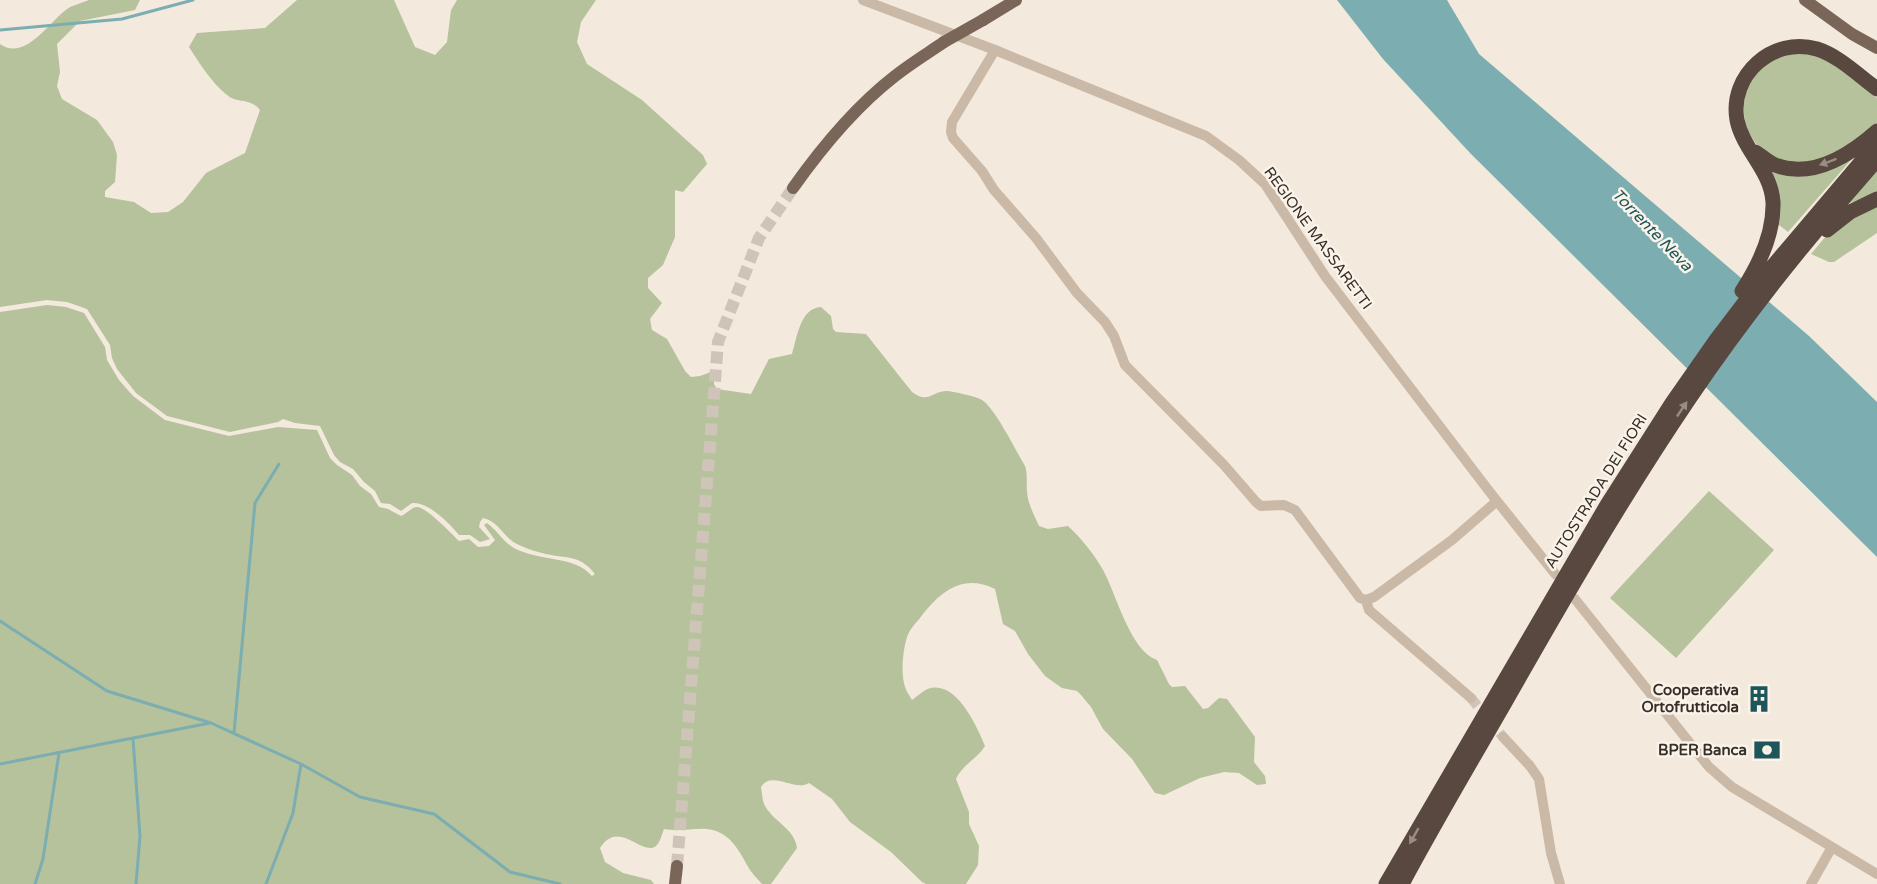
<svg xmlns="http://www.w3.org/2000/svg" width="1877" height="884" font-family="'Varela Round',sans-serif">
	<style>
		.green { fill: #b5c29c }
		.water { fill: #7badb1 }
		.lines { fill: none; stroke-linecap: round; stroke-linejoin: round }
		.stream { stroke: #7badb1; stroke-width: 3 }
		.minor-tunnel { stroke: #cec4b8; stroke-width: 10; stroke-dasharray: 10 5; stroke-linecap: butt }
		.major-tunnel { stroke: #cec4b8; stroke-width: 12; stroke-dasharray: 12 6; stroke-linecap: butt }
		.minor { stroke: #cbb9a8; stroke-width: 10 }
		.major { stroke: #7a6559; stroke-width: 12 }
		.highway { stroke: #59483f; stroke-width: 15 }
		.major-bridge { stroke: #7a6559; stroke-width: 12 }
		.oneway { fill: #998c83 }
		.labels { text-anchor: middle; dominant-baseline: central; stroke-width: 5; stroke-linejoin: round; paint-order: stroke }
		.street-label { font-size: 15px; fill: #382e28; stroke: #faf3e9 }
		.poi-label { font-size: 15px; font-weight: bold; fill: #382e28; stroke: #faf3e9; text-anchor: end }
		.water-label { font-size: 16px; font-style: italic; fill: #1d555b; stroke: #faf3e9 }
	</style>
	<rect width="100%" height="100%" fill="#f3e9dc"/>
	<path class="green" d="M89,0H140L135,10L80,21L57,44L60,72L57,86L62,99L97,120L113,142L117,155L115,182L105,191V197L134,202L151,213L168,212L183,202L206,173L245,153L260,110C250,97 237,104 227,95C211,82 200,64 189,47L197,33L265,28L297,0H394L415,47L435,55L447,42L451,10L457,0H596L581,22L577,42L587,64L642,100L703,155L707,164L683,192L675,190V237L663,265L648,278V288L662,303L650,319L652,330L667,339L685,371L691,377L700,376L711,372L714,375V384L717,389L751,394L769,359L792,354C797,338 800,308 821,307L831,316L833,329L836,332L866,334L912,392C929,404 930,392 946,391C952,391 978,397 982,400C995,408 1016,451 1025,466C1028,475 1026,482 1027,492C1028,504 1034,515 1039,526L1048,529L1068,526C1082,539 1094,554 1103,570C1116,593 1130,651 1157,660L1169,684L1172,687L1185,686L1203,709L1208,708L1219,698L1227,699L1255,737L1254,762L1265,776L1266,784L1257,785L1239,773L1224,772L1200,778L1164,795L1155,793L1132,759L1103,729L1091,707L1081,695L1077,691L1062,688L1045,676L1028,654L1015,631L1003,624L995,589C962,573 940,592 920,618C916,623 909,630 907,637C903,650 901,670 904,683C905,689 909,695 912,700C918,696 924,689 931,688C958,683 977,727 985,746C976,760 963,764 956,779L969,812V824L979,846L978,865L966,884H926L922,882L891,852L850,822L832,799L809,783C794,792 772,770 761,787C762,793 762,800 765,806C774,822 795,829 797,848L771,884H762C758,879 753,875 750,870C739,851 731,832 707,829C693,828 679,832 664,829C662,834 660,843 656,846C642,857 619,818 600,848L605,862L623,873L651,880L654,884H0V312L47,305L66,307L84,313L105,347L107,360L119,380L133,396L165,420L229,436L278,427L317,430L330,458L337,465L352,475L360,486L371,494L379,507L388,509L401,516C406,514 412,507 417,507C426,507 452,534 459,541L469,539L478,547L489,546L495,540L484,525L487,523C497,530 503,542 514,548C540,562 574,555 592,576L595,574C579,554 568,559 546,554C537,552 527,549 519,545C504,539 499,521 483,518L480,522L479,527L490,539L480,542L470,535H459C450,524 428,501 412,503L401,511L390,504L381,503L375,491L364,482L353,469L340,462L334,455L320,426L295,423L283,419L278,422L230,432L167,416L136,393L117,369L112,358L110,345L87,309L67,302L47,300L0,307V44C25,62 49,22 67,9C73,5 82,3 89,0Z
		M1804,52L1831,62L1877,98V125C1859,139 1838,158 1815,162C1763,171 1728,127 1751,80C1756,71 1763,62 1773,58C1782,54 1795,54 1804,52Z
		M1848,157L1851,160L1788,232L1775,222L1770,168Z
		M1877,171V193L1847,204Z
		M1877,202V233L1834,262H1829L1811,254L1826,236Z
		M1709,491L1774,550L1676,658L1610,598Z"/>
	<path class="water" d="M1337,0H1447L1479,54L1809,336L1877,402V557L1471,154L1383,59Z"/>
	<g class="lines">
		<path class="stream" d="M0,30L122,19L193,0
			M0,621L107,691L211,723L301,764L360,797L434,814L510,872L560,884
			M234,733L255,503L279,464
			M133,739L140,836L136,884
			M0,764L210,723
			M35,884L43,859L59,753
			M266,884L293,813L301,764"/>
		<path class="minor-tunnel" d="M1471,698L1503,737"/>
		<path class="major-tunnel" d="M677,866L718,342L759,238L793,188"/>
		<path class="minor" d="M863,0L995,50L1206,136L1239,160L1265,184L1325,276L1489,491L1556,575
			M995,50L952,122L951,132L953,138L982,171L994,190L1036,238L1077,293L1105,322L1114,336L1125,365L1224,465L1256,502L1261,506L1284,505L1295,510L1360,598L1366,600L1374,597L1452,540L1497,501
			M1575,599L1709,767L1732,787L1877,874
			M1366,600L1369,610L1471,698
			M1503,737L1530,766L1539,779L1551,853L1560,884
			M1811,884L1832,847"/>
		<path class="major" d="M1805,0L1852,34L1877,48
			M983,20L1016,0
			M793,188C822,147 855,107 895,76C910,64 928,53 944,42
			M675,884L677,866"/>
		<path class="highway" d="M1755,152C1762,156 1768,162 1775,165C1812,179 1850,155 1877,131
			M1827,230L1850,212L1877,199
			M1742,291C1759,265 1774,234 1773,202C1771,170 1743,150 1737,120C1729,75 1773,36 1817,49C1839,56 1858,75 1877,89
			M1386,884L1607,505L1672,403L1716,340L1767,273L1877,143
			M1402,884C1434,824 1469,765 1503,706C1562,602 1622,498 1689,399C1746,315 1810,235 1877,160"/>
		<path class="major-bridge" d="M944,42L983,20"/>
	</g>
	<defs><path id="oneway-solid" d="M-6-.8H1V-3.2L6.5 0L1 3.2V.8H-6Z" transform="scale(1.5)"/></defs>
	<g class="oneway">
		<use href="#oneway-solid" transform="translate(1828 162) rotate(160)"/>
		<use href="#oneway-solid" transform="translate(1682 409) rotate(-56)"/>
		<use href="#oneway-solid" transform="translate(1414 836) rotate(120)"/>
	</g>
	<defs>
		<symbol id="building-bare" viewBox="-9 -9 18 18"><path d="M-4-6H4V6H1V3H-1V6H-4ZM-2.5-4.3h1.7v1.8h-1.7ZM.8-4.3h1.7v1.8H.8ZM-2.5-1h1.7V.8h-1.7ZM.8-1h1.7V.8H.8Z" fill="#1d555b" stroke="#faf3e9" stroke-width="2.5" paint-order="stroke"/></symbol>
		<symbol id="bank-bare" viewBox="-9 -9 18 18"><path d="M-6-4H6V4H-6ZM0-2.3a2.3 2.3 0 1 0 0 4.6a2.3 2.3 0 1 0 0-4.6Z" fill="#1d555b" stroke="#faf3e9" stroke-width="2.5" paint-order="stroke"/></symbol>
	</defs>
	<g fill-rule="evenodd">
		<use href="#building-bare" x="1740" y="680" width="38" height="38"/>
		<use href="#bank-bare" x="1748" y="731" width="38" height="38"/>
	</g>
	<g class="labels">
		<g class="street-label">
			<text transform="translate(1318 238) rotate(54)">REGIONE MASSARETTI</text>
			<text transform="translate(1596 491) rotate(-58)">AUTOSTRADA DEI FIORI</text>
		</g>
		<g class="poi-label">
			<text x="1739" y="690">Cooperativa<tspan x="1739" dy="17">Ortofrutticola</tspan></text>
			<text x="1747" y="750">BPER Banca</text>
		</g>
		<g class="water-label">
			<text transform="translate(1652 230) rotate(46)">Torrente Neva</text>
		</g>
	</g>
</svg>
